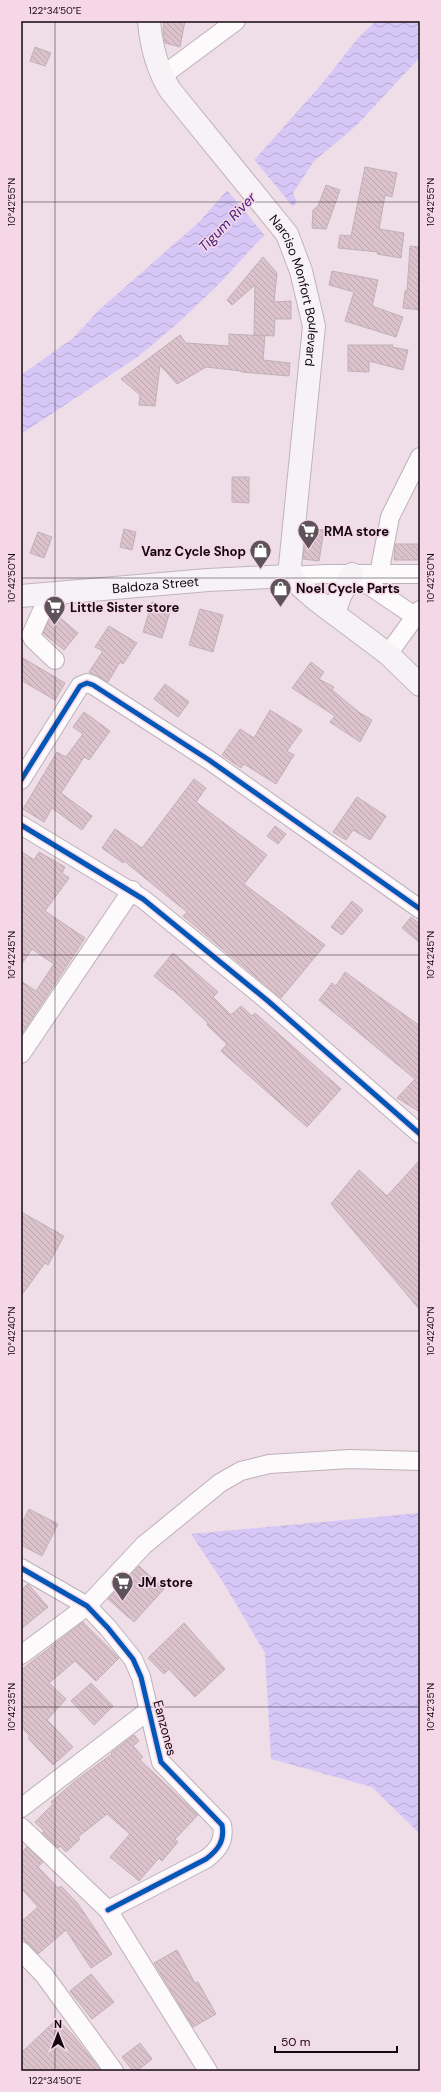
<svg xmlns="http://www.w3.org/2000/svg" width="441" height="2092" font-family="'DM Sans',sans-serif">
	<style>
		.water { fill: url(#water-waves) }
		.pier { fill: #efdee7 }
		.building { fill: url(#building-back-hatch); stroke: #bfb1b6 }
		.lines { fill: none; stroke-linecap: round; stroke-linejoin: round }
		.minor-casing { stroke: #beb1b8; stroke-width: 20 }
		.major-casing { stroke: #c0b3bd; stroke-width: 24 }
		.minor { stroke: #fdfafb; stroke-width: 18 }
		.major { stroke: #f7f2f6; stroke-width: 22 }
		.cycleway-casing { stroke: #f6d7e8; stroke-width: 8 }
		.cycleway { stroke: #0057b8; stroke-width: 5 }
		.ticks { fill: none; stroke: #12080e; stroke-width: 1; stroke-opacity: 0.45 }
		.labels { text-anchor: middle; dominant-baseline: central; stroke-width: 3; stroke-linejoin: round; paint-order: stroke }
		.street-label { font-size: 13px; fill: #12080e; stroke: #f6d7e8 }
		.poi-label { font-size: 13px; font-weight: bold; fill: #12080e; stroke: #f6d7e8; text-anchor: start }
		.water-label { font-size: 14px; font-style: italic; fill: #422078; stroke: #f6d7e8 }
		.neatline { fill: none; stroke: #12080e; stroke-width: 1.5 }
		.ticks-label { font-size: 10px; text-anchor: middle; fill: #12080e }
	</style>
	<defs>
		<pattern id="water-waves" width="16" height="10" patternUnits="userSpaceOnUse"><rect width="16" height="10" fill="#d6c7f6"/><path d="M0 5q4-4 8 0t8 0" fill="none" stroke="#b7a9d2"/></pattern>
		<pattern id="building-back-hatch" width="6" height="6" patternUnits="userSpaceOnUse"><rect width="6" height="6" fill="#dcc2ca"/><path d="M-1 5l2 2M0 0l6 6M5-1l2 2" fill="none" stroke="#bca5ac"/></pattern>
	</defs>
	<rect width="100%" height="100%" fill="#efdee7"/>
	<path class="water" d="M376,21H420V57L356,126L314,161L293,193L297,202L252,248L219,284L179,322L139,356L21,434V375L72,339L99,310L198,223L321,85L358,38Z
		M420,1513V1834L372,1787L271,1759L265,1653L223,1582L191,1534Z"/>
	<path class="pier" d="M253,158L294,208L266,237L226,189Z"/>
	<path class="building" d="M164,21H185L180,47L165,43L163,30Z
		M35,47L51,53L45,66L30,61Z
		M365,167L397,173L392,197L385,195L379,229L404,233L401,258L377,254L378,252L338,248L340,235L351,236Z
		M326,185L340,190L326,229L312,228L313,210L318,206Z
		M410,246L420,247V310L403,308L405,291H407Z
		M263,257L277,273L274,302L291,301V319H275L274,336L254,335L255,285L232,305L227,300Z
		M332,271L378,280L372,306L403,317L396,337L345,321L354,292L329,285Z
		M229,334L265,336L263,360L290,363L289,376L241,372V371L206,367L177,384L160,365L155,406L139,405L140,395L121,379L180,335L186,343L229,346Z
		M348,345H393L392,347L408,350L403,370L369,361V372L348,371Z
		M232,477H249V503L232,502Z
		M306,528L324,530L319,561L303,559Z
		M124,529L136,532L132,550L120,547Z
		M38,532L52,537L44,558L30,553Z
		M395,544H419V560H394Z
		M152,602L171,608L162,638L143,632Z
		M200,609L223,615L213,652L189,645Z
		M53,612L78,633L64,650L43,633Z
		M109,626L137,643L123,664L120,662L108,682L89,672L103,651L95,647Z
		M21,657L65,683L55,700L21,680Z
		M311,662L324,672L319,679L334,687L332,690L360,713L372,720L360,742L330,722L335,716L292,688Z
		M165,684L189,702L178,717L154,699Z
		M270,710L302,730L287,751L294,755L276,784L244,764L241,768L222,755L240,729L254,738Z
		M84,712L110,731L89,760L84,757L61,793L92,816L82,830L52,808L44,822L23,809L57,752L66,757L83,734L73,727Z
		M194,779L206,788L196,802L267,855L244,884L325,945L281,998L183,916L187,912L124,861L123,863L102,848L115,829L142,848Z
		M357,797L386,816L370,840L353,830L346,840L333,832Z
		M275,826L286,834L278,844L267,836Z
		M21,851L34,860L39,852L65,867L62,873L69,878L45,911L85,938L21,1035V981L36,991L54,964L32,949L21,965Z
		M352,901L363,910L342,935L331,927Z
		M411,917L420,924V943L402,928Z
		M173,953L218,992L213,997L231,1015L241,1006L252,1016L255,1013L341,1089L307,1127L221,1051L227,1044L207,1025L208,1023L172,989L171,990L154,976Z
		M345,972L420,1026V1112L397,1098L415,1079L319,1000L332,983L336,986Z
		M420,1160V1310L331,1204L359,1170L387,1196Z
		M21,1212L64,1236L48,1265L45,1263L21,1296Z
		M29,1509L58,1524L42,1556L21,1545V1525Z
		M139,1566L164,1589L134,1622L108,1599Z
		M28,1584L48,1607L21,1629V1590Z
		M83,1622L119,1658L96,1681L75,1661L49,1683L66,1699L47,1720L73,1747L53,1765L28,1738L30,1736L21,1727V1670Z
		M184,1623L225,1669L195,1697L169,1669L164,1674L148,1658Z
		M91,1683L113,1706L94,1725L71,1701Z
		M134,1735L139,1741L133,1746L143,1757L140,1760L198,1815L175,1839L178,1842L162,1861L159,1858L139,1881L110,1857L130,1834L107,1814L78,1837L80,1839L66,1852L60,1846L58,1848L42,1833L44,1831L35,1822L53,1804L51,1802L75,1781L112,1754L111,1753Z
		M27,1847L43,1862L38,1867L58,1888L61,1886L78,1904L112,1954L91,1968L66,1930L38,1954L21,1937V1922L38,1907L21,1888V1853Z
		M177,1950L195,1983L198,1982L216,2014L193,2027L154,1963Z
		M91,1974L114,2002L92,2019L70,1991Z
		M57,2019L73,2035L101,2071H26L21,2067V2053Z
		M140,2043L152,2059L137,2071H133L122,2057Z"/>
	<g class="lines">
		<defs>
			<path id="minor" d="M162,76L236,21
				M352,574L416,617
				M379,574L390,517L420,457
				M289,576L325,574H420
				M50,593L31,635L33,639L55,660
				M388,654L420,610
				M21,780L80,686L87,683L93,685L209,760L420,909
				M21,825L143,899L268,1001L420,1134
				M21,1054L132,890
				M21,1568L87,1606L108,1628L133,1659L141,1677L161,1762L222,1825C225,1841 218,1850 206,1859L108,1910
				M21,1655L87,1606L144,1545L220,1483L241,1471L269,1464L350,1459L420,1461
				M21,1808L149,1710
				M21,1827L108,1910L208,2071
				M21,1951L44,1975L114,2071"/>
			<g id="major">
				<path id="s1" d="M149,21C151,45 157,69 170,90L287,234L301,271L314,326L289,576"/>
				<path d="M289,576L316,600L388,654L420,685"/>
				<path id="s2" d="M21,596L208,580L289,576"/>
				<path d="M334,613L340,596L352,574"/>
			</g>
		</defs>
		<use href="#minor" class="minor-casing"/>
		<use href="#major" class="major-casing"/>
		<use href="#minor" class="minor"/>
		<use href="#major" class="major"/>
		<defs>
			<path id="cycleway" d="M21,780L80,686L87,683L93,685L209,760L420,909
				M21,825L143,899L268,1001L420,1134
				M21,1568L87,1606L108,1628L133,1659L141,1677L161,1762L222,1825C225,1841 218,1850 206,1859L108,1910"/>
		</defs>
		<use href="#cycleway" class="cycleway-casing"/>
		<use href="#cycleway" class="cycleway"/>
	</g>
	<path class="ticks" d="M55,21V2071M21,202H420M21,578H420M21,955H420M21,1331H420M21,1707H420"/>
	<defs>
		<symbol id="supermarket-pin" viewBox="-11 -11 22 30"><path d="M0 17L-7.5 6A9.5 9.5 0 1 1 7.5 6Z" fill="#5f535a" stroke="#f6d7e8"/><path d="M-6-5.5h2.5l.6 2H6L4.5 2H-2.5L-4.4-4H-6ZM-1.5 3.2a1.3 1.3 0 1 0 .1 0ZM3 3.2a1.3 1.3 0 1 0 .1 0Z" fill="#fff"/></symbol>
		<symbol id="shop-pin" viewBox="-11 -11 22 30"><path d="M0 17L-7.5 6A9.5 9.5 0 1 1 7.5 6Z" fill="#5f535a" stroke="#f6d7e8"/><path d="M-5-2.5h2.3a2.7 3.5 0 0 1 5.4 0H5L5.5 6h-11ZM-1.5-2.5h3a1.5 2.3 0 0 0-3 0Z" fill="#fff"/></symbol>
	</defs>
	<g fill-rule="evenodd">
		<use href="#supermarket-pin" x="296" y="518" width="25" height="34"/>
		<use href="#shop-pin" x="248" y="538" width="25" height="34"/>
		<use href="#shop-pin" x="268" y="576" width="25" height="34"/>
		<use href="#supermarket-pin" x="42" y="594" width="25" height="34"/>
		<use href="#supermarket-pin" x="110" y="1570" width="25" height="34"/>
	</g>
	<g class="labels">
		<g class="street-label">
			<text stroke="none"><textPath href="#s1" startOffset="315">Narciso Monfort Boulevard</textPath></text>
			<text stroke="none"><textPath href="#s2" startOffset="135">Baldoza Street</textPath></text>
			<text transform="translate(165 1728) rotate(75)">Eanzones</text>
		</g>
		<g class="poi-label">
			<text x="324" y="531">RMA store</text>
			<text x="246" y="551" text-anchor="end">Vanz Cycle Shop</text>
			<text x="296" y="588">Noel Cycle Parts</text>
			<text x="70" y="607">Little Sister store</text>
			<text x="138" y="1582">JM store</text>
		</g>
		<g class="water-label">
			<text transform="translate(227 222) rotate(-46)">Tigum River</text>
		</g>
	</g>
	<rect width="441" height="2092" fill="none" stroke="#f6d7e8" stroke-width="44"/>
	<g transform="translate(58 2034)" stroke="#f6d7e8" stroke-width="3" paint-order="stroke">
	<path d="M0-3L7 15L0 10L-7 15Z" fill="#12080e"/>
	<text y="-6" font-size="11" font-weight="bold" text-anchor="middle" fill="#12080e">N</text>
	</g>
	<path d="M275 2046v6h122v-6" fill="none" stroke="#12080e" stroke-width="2"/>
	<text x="281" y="2046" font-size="12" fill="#12080e" stroke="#f6d7e8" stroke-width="3" paint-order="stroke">50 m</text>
	<rect x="22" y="22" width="397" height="2048" class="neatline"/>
	<g class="ticks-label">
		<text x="55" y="14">122°34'50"E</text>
		<text transform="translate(11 202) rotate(-90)" y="4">10°42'55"N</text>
		<text transform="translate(430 202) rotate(-90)" y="4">10°42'55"N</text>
		<text transform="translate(11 578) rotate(-90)" y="4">10°42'50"N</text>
		<text transform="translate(430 578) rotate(-90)" y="4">10°42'50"N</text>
		<text transform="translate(11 955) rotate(-90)" y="4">10°42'45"N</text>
		<text transform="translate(430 955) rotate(-90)" y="4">10°42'45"N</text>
		<text transform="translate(11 1331) rotate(-90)" y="4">10°42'40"N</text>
		<text transform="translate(430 1331) rotate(-90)" y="4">10°42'40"N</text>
		<text transform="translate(11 1707) rotate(-90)" y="4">10°42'35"N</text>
		<text transform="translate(430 1707) rotate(-90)" y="4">10°42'35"N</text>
		<text x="55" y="2084">122°34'50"E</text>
	</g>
</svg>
